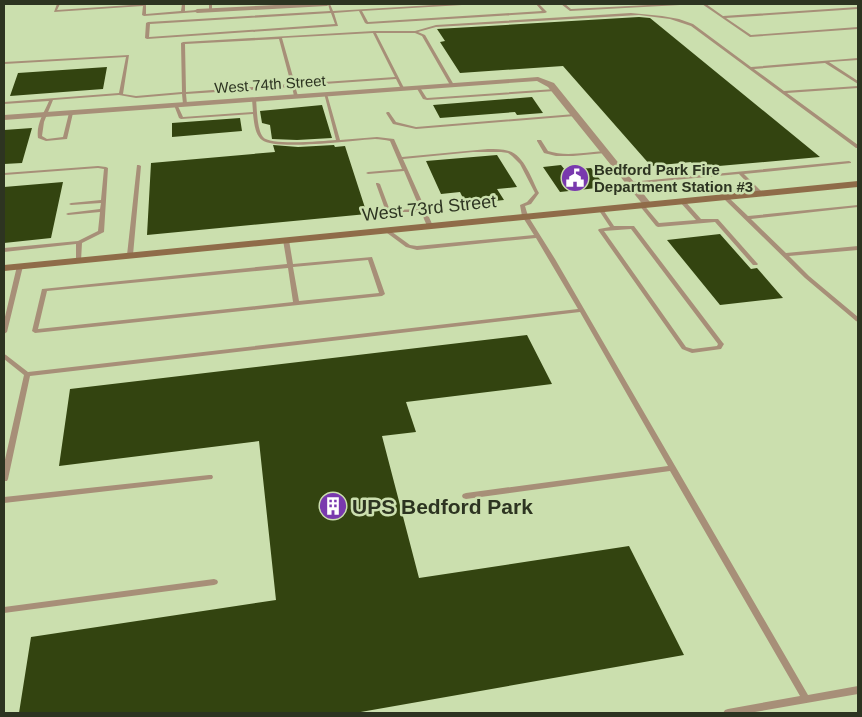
<svg xmlns="http://www.w3.org/2000/svg" width="862" height="717" font-family="Arial,sans-serif">
	<style>
		.building { fill: #334410 }
		.lines { fill: none; stroke-linecap: round; stroke-linejoin: round }
		.lane { fill: #a78f78; fill-rule: evenodd }
		.street { fill: #a78f78; fill-rule: evenodd }
		.secondary { fill: #8f6c49; fill-rule: evenodd }
		.labels { text-anchor: middle; dominant-baseline: central; stroke-width: 5; stroke-linejoin: round; paint-order: stroke }
		.far-street-label { font-size: 15px; fill: #2d3421; stroke: #cbdfae }
		.far-poi-label { font-size: 15px; font-weight: bold; fill: #2d3421; stroke: #cbdfae; text-anchor: start }
		.street-label { font-size: 18px; fill: #2d3421; stroke: #cbdfae }
		.near-poi-label { font-size: 21px; font-weight: bold; fill: #2d3421; stroke: #cbdfae; text-anchor: start }
	</style>
	<rect width="100%" height="100%" fill="#cbdfae"/>
	<path class="building" d="M639,17L650,18L820,157L696,168L691,162L651,166L563,66L460,73L440,42L445,41L437,29Z
		M107,67L103,89L10,96L18,73Z
		M532,97L543,113L517,115L515,112L440,118L433,105Z
		M322,105L332,138L297,140L272,139L270,125L262,123L260,111Z
		M240,118L242,131L172,137V123Z
		M32,128L22,163L4,164V130Z
		M273,145L298,147L334,145L335,147L345,146L367,214L147,235L151,163L275,152Z
		M497,155L517,187L497,189L504,200L466,204L460,192L441,194L426,161Z
		M561,165L565,170L591,168L606,187L560,192L543,167Z
		M63,182L51,238L4,243V187Z
		M720,234L751,269L757,268L783,298L720,305L667,240Z
		M527,335L552,384L406,402L416,432L382,436L419,578L629,546L684,655L355,713H19L31,637L276,600L259,441L59,466L70,389Z"/>
	<g class="lines">
		<path class="lane" d="M57,4H60L57,10L146,4V14L181,11L182,4H185V11L197,10L199,11L197,12L144,16L142,15L143,6L54,12Z
			M209,4H212V12L209,11Z
			M328,4H330L333,11L450,4H464L462,5L362,11L368,22L542,11L536,4H539L547,12L545,13L367,24L365,23L359,11L334,13L338,26L147,39L145,38L146,23L148,22L330,11ZM331,13L335,24L149,37L150,24Z
			M561,4H565L571,9L667,4H682L680,5L570,11Z
			M702,4H706L723,16L858,7V9L726,18L751,35L858,27V29L750,37Z
			M631,13L662,16L679,19L693,24L751,67L858,58V60L829,62L858,81V84L825,63L754,69L784,91L858,86V88L787,93L858,145V148H856L691,26L670,19L639,15L436,27L418,32L425,35L454,85L452,86L450,85L422,36L415,33H376L404,88L403,89H401L396,79L295,86L298,96L296,97L294,96L292,87L186,94L187,104L185,105L183,104L182,94L136,98L119,95L53,100L44,122L42,136L47,139L63,137L69,113L71,112L73,113L67,139L46,141L38,138C36,124 44,113 49,101L4,104V102L119,93L126,57L4,64V62L129,55L123,94L136,96L182,92L181,43L183,42L374,31H415L436,25ZM373,33L395,77L295,84L282,38ZM279,39L291,84L186,92L185,44Z
			M417,86H419L426,97L427,98L555,89L557,90L555,91L427,100L423,99L416,87Z
			M324,93L327,94L340,140L377,137L394,139L402,157L488,149C495,149 502,149 509,151C524,155 532,180 539,193L531,204L525,206L528,216L555,259L808,695L858,686V694L749,713H723L725,710L728,709L800,696L670,471L466,499L463,498L462,496L463,494L466,493L668,466L580,312L30,376L8,479L7,481H4V464L24,375L4,359V354L6,355L28,372L578,309L536,238L417,250L406,247L383,230L384,229H388L410,245L417,246L534,235L522,216L520,205L527,202L535,193L520,164L512,156L508,153L501,152H473L403,159L433,226L430,228L427,226L421,212H394L385,209L376,184V183H378L380,184L389,208L394,210L420,209L404,171L368,174L366,173L368,172L402,169L390,141C385,140 380,139 375,139C354,140 276,151 262,140C255,135 254,122 253,114L181,119L179,118L174,105L177,104L183,117L253,112L252,99L254,98L256,99C257,109 257,129 263,137C270,146 323,141 336,140Z
			M387,112H389L396,122L416,127L575,114L577,115L575,116L416,129L393,124L386,113Z
			M537,140H541L548,151C566,157 586,152 605,151L607,152L605,153L573,156H556L544,153L537,141Z
			M849,161L851,162V163L744,174L762,192V193L760,194H758L739,174L630,184L628,183L630,182Z
			M137,165H139L141,166L133,255L130,257L127,255Z
			M98,166L106,167L108,168L104,232L82,243L81,261L79,262L76,260V244L4,252V248L78,241L98,231L100,212L68,215L66,214L68,213L100,209L101,203L71,205L69,204L71,203L101,200L104,169L98,168L4,175V173Z
			M723,196H727L748,216L858,205V207L751,219L786,253L858,246V250L789,256L809,276L858,317V322L856,321L805,278L723,198Z
			M680,200H684L701,219H718L757,263L758,264L757,265H753L715,222L658,227L656,226L639,205L641,204H643L659,223L696,220L680,202Z
			M598,208H602L614,226H634L723,343L724,344L721,349L692,353L682,349L598,230L599,229L610,227L598,209ZM631,229L718,344L717,346L693,349L686,347L604,231Z
			M286,238L289,240L293,264L372,257L385,294L382,296L35,333L32,331L42,289L287,264L283,240ZM368,260L379,293L299,301L293,267ZM288,268L293,302L38,329L47,291Z
			M20,264L23,266L7,332L4,334V321L17,266Z
			M209,475H212L213,477L212,479L4,503V497Z
			M214,579L217,580L218,582L217,584L214,585L4,613V607Z"/>
		<path class="street" d="M296,4H330L327,6L197,13L194,11L197,9Z
			M538,77L554,83L650,202V206H644L548,87L537,81L4,120V115Z"/>
		<path class="secondary" d="M858,181V187L4,271V265Z"/>
	</g>
	<defs>
		<symbol id="civic-disc" viewBox="-11 -11 22 22"><circle r="9.5" fill="#7939ae" stroke="#cbdfae"/><path d="M-.6-6.5H3V-4.5H.6V-3L4-1V1h2V6H-6V1h2V-1L-.6-3ZM-1.2 2.5V6h2.4V2.5Z" fill="#fff"/></symbol>
		<symbol id="building-disc" viewBox="-11 -11 22 22"><circle r="9.5" fill="#7939ae" stroke="#cbdfae"/><path d="M-4-6H4V6H1V3H-1V6H-4ZM-2.5-4.3h1.7v1.8h-1.7ZM.8-4.3h1.7v1.8H.8ZM-2.5-1h1.7V.8h-1.7ZM.8-1h1.7V.8H.8Z" fill="#fff"/></symbol>
	</defs>
	<g fill-rule="evenodd">
		<use href="#civic-disc" x="559" y="162" width="32" height="32"/>
		<use href="#building-disc" x="317" y="490" width="32" height="32"/>
	</g>
	<g class="labels">
		<g class="far-street-label">
			<text transform="translate(270 84) rotate(-4)">West 74th Street</text>
		</g>
		<g class="far-poi-label">
			<text x="594" y="169">Bedford Park Fire<tspan x="594" dy="17">Department Station #3</tspan></text>
		</g>
		<g class="street-label">
			<text transform="translate(429 208) rotate(-6)">West 73rd Street</text>
		</g>
		<g class="near-poi-label">
			<text x="352" y="506">UPS Bedford Park</text>
		</g>
	</g>
	<rect width="862" height="717" fill="none" stroke="#2d3421" stroke-width="10"/>
</svg>
